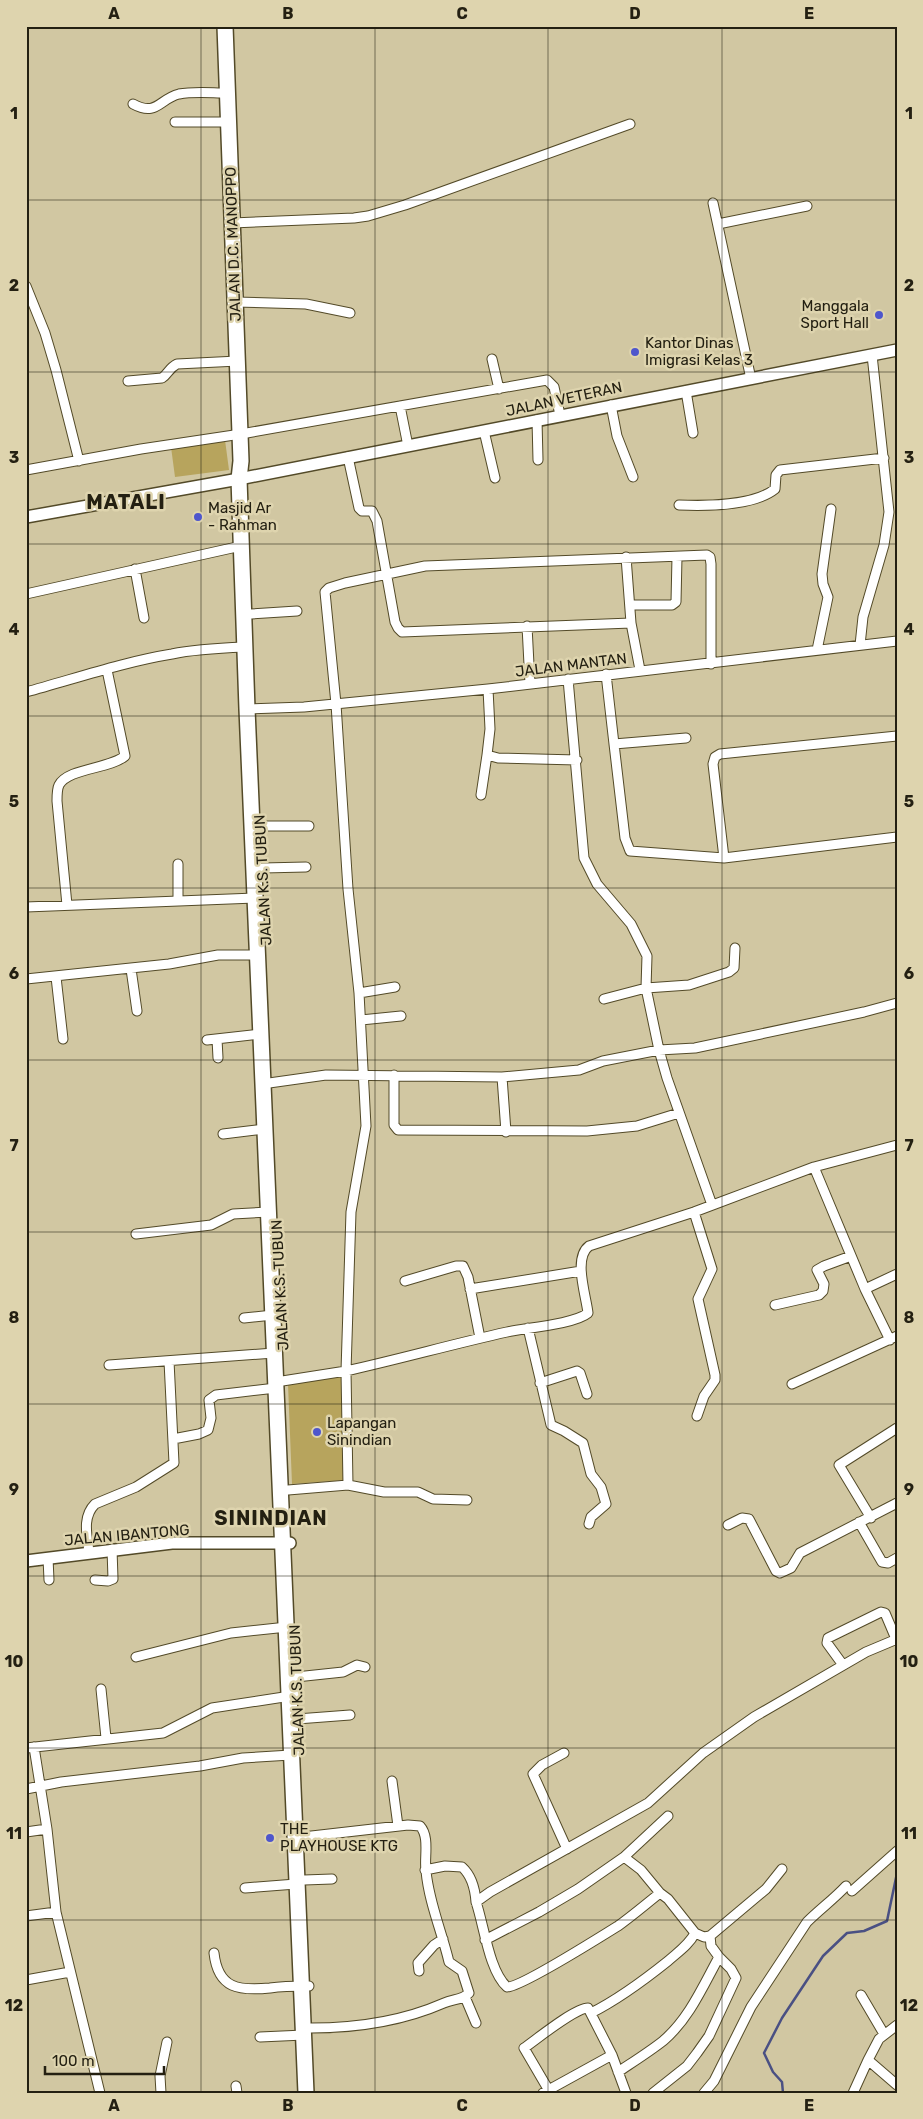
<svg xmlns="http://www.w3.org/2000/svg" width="923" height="2119" font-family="Rubik,sans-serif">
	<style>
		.green { fill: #b7a45d }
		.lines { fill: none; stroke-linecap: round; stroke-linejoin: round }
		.stream { stroke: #4a5083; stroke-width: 2.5 }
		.minor-casing { stroke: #534a28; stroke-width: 11 }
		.tertiary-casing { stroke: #534a28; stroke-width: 14 }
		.trunk-casing { stroke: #534a28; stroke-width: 18 }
		.minor { stroke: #fff; stroke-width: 9 }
		.tertiary { stroke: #fff; stroke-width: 11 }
		.trunk { stroke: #fff; stroke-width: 15 }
		.grid { fill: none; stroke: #242012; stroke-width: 1; stroke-opacity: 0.55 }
		.poi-dot { fill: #4e56cc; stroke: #ded4ae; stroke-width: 2 }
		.labels { text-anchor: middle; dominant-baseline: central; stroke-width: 5; stroke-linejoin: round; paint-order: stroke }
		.street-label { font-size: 15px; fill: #242012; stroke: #ded4ae }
		.poi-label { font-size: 15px; fill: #242012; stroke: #ded4ae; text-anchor: start }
		.district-label { font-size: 20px; font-weight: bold; letter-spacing: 1px; fill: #242012; stroke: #ded4ae }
		.neatline { fill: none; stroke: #242012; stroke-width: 2 }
		.grid-label { font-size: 16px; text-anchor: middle; font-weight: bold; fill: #242012 }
	</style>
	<rect width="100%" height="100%" fill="#d1c7a2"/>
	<path class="green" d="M225,440L229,470L175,477L171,447Z
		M341,1377L347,1480L292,1484L288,1384Z"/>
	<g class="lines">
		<path class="stream" d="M783,2093L782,2082L773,2072L764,2053L782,2018L823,1956L847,1933L864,1931L887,1921L897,1873"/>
		<defs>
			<path id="minor" d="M133,104C157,117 159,99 179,94C194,91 212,93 227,93
				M175,122H228
				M713,203L751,379
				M232,223L354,218L368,216L405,205L630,124
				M718,224L807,206
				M26,286L45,333L56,370L79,461
				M235,302L306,304L350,313
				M492,359L499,389
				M128,381L162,378C168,374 169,368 177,364L238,361
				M686,391L693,433
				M611,405L617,436L633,477
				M400,406L408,446
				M537,420L538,460
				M484,431L495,478
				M348,457L359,508L362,511H372L377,521L395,622L398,628L402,632L631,623L626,557
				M26,470L141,449L241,434L547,380L554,387L560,415
				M679,505C704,506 754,506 775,489L776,475L780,470L884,458
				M135,569L144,618
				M26,594L241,546
				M630,605H672L676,602L677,557
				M251,614L297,611
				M631,623L640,670
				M527,626L530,684
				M860,645L863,617L884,545L889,512L872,355
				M817,650L828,597L823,584L822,574L831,509
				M711,664V564L710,557L707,555L425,566L345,583L329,588L325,592L336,704L348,889L359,993L366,1126L351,1212L346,1371C400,1359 453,1344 507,1332C525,1328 575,1324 588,1313C586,1295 573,1258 589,1246L694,1212L814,1167L897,1145
				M606,674L614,744L686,738
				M568,679L584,858L597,884L631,924L647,956L646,988L659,1050L667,1078L712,1205
				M488,689L490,729L487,755L498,758L577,760
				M26,692C74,679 123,662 172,654C196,649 221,648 245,647
				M247,709L304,707L488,689L897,641
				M897,736L720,754L715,757L713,764L724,858L897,837
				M614,744L625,838L630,851L724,858
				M481,795L487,755
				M261,826H309
				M263,868L306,867
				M178,901V864
				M67,905L57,801C57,796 57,789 59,785C68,768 110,769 125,756L107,670
				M26,907L255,898
				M131,969L137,1011
				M56,977L63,1039
				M26,979L169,964L218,955H258
				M359,993L395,987
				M604,999L646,988L689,985L729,972L734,968L735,948
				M361,1020L401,1016
				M217,1039L218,1058
				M207,1040L260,1034
				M394,1075V1125L398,1130L587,1131L637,1126L679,1113
				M502,1077L506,1132
				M262,1084L326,1075L502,1077L579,1070L603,1061L659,1050L695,1048L864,1012L897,1003
				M223,1134L265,1129
				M814,1167L865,1289L890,1340
				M694,1212L712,1269L698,1299L715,1375V1380L704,1396L697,1416
				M136,1234L211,1225L233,1214L269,1212
				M405,1281L456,1266H463L468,1277L480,1338
				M470,1289L581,1271
				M865,1289L897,1274
				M775,1305L819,1295L823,1291L824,1284L817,1270L824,1266L851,1256
				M244,1318L273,1315
				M528,1328L551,1425L564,1431L583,1443L591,1474L601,1487L606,1504L591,1517L589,1524
				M109,1365L274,1353
				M276,1382L346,1371L348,1485L288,1490
				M540,1383L577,1371L580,1373L587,1394
				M792,1384L897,1336
				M173,1439L199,1434L208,1430L211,1418L209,1400L216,1395L276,1388
				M348,1485L384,1492H418L433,1499L467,1500
				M871,1518L839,1465L897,1428
				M859,1522L882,1562L888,1563L897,1558
				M728,1525L742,1518L749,1519L776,1571L780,1573L791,1568L800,1553L897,1503
				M89,1552C87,1535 82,1517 95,1504L136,1487L174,1463L169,1361
				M48,1558L49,1580
				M95,1580L108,1581L113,1579L112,1549
				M136,1657L231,1633L287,1627
				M843,1665L827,1643L828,1638L881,1612L885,1613L896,1639
				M296,1677L343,1672L357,1665L365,1667
				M101,1689L106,1738
				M297,1719L350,1715
				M34,1747L47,1829L56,1912L100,2093
				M26,1748L163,1733L212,1708L297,1695
				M564,1753L542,1765L533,1774L567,1849
				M392,1781L398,1826
				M26,1789L61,1782L200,1766L243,1758L291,1755
				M26,1832L47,1829
				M294,1838L408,1825L420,1826C430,1837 424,1857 426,1871C429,1903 442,1932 449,1962L462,1971L469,1993C463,2000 453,1999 444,2003C403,2021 356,2028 311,2028
				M624,1857L668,1816
				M425,1870L445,1866L462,1867C472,1876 475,1888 476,1902L490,1892L648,1803L703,1753L754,1717L866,1652L897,1639
				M304,1880L332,1879
				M245,1888L296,1884
				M852,1891L897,1851
				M476,1902C484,1925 489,1971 507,1987C519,1988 602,1936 618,1926C632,1916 646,1904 660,1893L668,1899L695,1933
				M26,1916L56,1912
				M710,1936L766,1889L782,1869
				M485,1940L539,1912L578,1889L624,1857L641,1870L660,1893
				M214,1953C218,1989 239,1991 270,1988C283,1986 296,1986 309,1986
				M419,1971L418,1963L434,1945L443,1939
				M26,1980L70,1972
				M861,1995L884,2034
				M465,1997L476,2023
				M591,2013C619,1999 643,1981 668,1961C678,1952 689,1945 695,1933L704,1937L710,1936L711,1946L719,1957C703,1986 689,2019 663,2041C649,2052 633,2062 618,2072
				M260,2037L304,2035
				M868,2060L879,2039L897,2025
				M236,2086L237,2093
				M548,2089L524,2048C537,2039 575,2008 588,2008L612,2055L626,2093
				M161,2093L160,2076L167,2042
				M543,2093L612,2055
				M653,2093L687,2066L697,2053L709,2036L736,1978L731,1969L719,1957
				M704,2093L714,2081L751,2007L807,1922C820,1909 834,1899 846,1886
				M853,2093L868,2060L897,2085"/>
			<path id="tertiary" d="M26,517L239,479L897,350
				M26,1561L172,1543H290"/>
			<path id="trunk" d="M225,26L241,461L239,479L247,709L306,2093"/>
		</defs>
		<use href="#minor" class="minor-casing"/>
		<use href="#tertiary" class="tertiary-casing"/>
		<use href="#trunk" class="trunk-casing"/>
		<use href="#minor" class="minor"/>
		<use href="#tertiary" class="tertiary"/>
		<use href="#trunk" class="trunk"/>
	</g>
	<path class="grid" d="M201,26V2093M375,26V2093M548,26V2093M722,26V2093M26,200H897M26,372H897M26,544H897M26,716H897M26,888H897M26,1060H897M26,1232H897M26,1404H897M26,1576H897M26,1748H897M26,1920H897"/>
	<g class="poi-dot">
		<circle cx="879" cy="315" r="5"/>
		<circle cx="635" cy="352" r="5"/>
		<circle cx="198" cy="517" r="5"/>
		<circle cx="317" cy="1432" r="5"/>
		<circle cx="270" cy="1838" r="5"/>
	</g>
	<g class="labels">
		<g class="street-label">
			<text transform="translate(233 244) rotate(-92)">JALAN D.C. MANOPPO</text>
			<text transform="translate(564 399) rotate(-12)">JALAN VETERAN</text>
			<text transform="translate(571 665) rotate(-7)">JALAN MANTAN</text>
			<text transform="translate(263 880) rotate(-93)">JALAN K.S. TUBUN</text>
			<text transform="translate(280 1285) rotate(-93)">JALAN K.S. TUBUN</text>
			<text transform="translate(127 1535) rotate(-5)">JALAN IBANTONG</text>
			<text transform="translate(297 1690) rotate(-92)">JALAN K.S. TUBUN</text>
		</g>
		<g class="poi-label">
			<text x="869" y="306" text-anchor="end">Manggala<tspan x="869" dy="17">Sport Hall</tspan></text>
			<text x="645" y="343">Kantor Dinas<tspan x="645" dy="17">Imigrasi Kelas 3</tspan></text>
			<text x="208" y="508">Masjid Ar<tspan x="208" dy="17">- Rahman</tspan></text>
			<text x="327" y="1423">Lapangan<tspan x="327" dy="17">Sinindian</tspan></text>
			<text x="280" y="1829">THE<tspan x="280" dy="17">PLAYHOUSE KTG</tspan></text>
		</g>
		<g class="district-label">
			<text x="126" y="502">MATALI</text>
			<text x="271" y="1518">SININDIAN</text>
		</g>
	</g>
	<rect width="923" height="2119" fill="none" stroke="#ded4ae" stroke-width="55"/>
	<path d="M45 2066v8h119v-8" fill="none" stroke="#242012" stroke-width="2.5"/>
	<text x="52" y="2066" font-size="15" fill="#242012" stroke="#ded4ae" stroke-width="4" paint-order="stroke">100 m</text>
	<rect x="28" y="28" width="868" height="2064" class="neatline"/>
	<g class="grid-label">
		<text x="114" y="19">A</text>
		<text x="288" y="19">B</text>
		<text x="462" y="19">C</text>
		<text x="635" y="19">D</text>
		<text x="809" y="19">E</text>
		<text x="14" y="119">1</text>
		<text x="909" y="119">1</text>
		<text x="14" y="291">2</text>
		<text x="909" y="291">2</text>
		<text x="14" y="463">3</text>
		<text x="909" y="463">3</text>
		<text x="14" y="635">4</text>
		<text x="909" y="635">4</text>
		<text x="14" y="807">5</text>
		<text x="909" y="807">5</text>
		<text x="14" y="979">6</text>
		<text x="909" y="979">6</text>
		<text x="14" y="1151">7</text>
		<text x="909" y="1151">7</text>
		<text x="14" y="1323">8</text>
		<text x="909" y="1323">8</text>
		<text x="14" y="1495">9</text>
		<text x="909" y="1495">9</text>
		<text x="14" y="1667">10</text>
		<text x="909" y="1667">10</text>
		<text x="14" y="1839">11</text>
		<text x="909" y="1839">11</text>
		<text x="14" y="2011">12</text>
		<text x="909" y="2011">12</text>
		<text x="114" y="2111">A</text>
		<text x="288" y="2111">B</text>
		<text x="462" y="2111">C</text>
		<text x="635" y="2111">D</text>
		<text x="809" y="2111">E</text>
	</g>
</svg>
